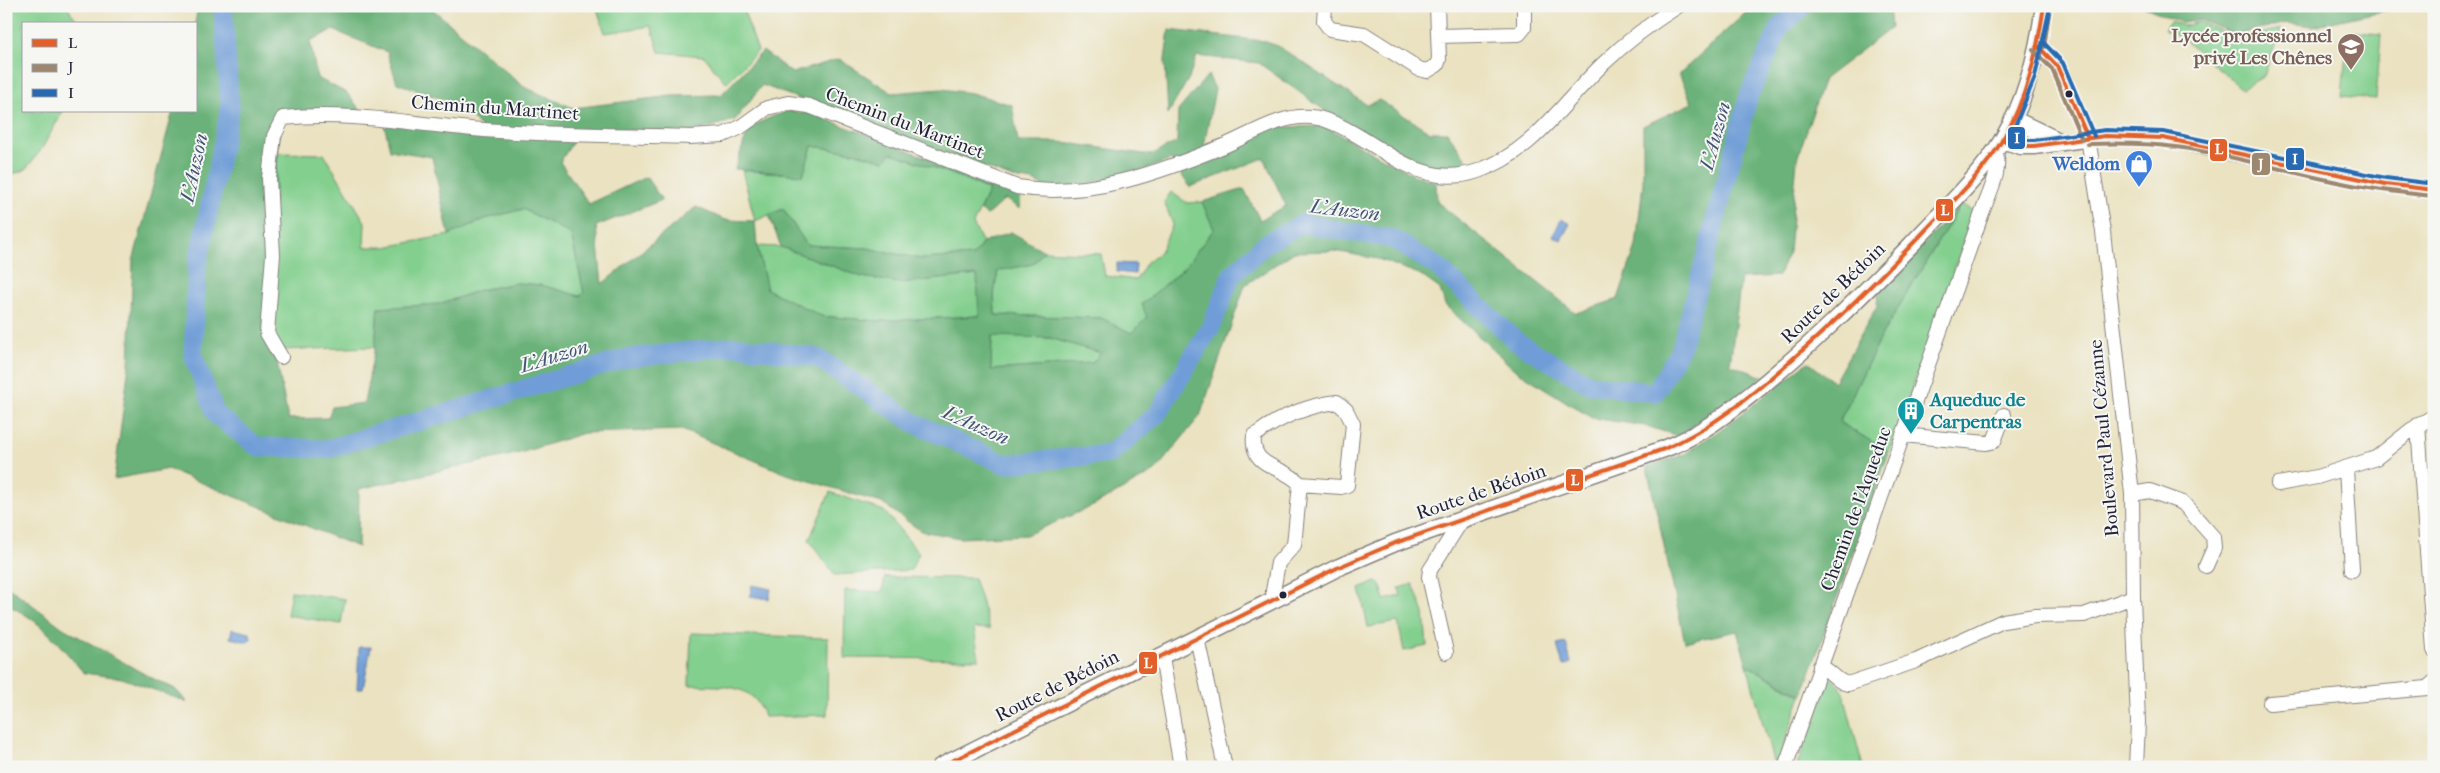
<svg xmlns="http://www.w3.org/2000/svg" width="2440" height="773" font-family="'IM FELL French Canon',serif">
	<style>
		.green { fill: #83cf8e; stroke: #527864 }
		.forest { fill: #6ab279; stroke: #466a5a; fill-rule: evenodd }
		.water { fill: #6f9dd7; stroke: #486089 }
		.lines { fill: none; stroke-linecap: round; stroke-linejoin: round }
		.river { stroke: #6f9dd7; stroke-width: 19 }
		.minor-casing { stroke: #86827e; stroke-width: 16 }
		.major-casing { stroke: #86827e; stroke-width: 19 }
		.minor { stroke: #fff; stroke-width: 14 }
		.major { stroke: #fff; stroke-width: 16 }
		.bus-1-casing { stroke: #f6f6f2; stroke-width: 8 }
		.bus-2-casing { stroke: #f6f6f2; stroke-width: 8 }
		.bus-3-casing { stroke: #f6f6f2; stroke-width: 8 }
		.bus-1 { stroke: #e2612b; stroke-width: 4 }
		.bus-2 { stroke: #9d876e; stroke-width: 4 }
		.bus-3 { stroke: #276ab1; stroke-width: 4 }
		.bus-dot { fill: #22223b; stroke: #f6f6f2; stroke-width: 2 }
		.labels { text-anchor: middle; dominant-baseline: central; stroke-width: 4; stroke-linejoin: round; paint-order: stroke }
		.education-label { font-size: 19px; font-weight: bold; fill: #785e54; stroke: #f6f6f2; text-anchor: end }
		.street-label { font-size: 19px; fill: #22223b; stroke: #f6f6f2 }
		.shop-label { font-size: 19px; font-weight: bold; fill: #366cbe; stroke: #f6f6f2; text-anchor: end }
		.culture-label { font-size: 19px; font-weight: bold; fill: #0d838f; stroke: #f6f6f2; text-anchor: start }
		.water-label { font-size: 20px; font-style: italic; fill: #415379; stroke: #f6f6f2 }
		.line-badge { stroke: #f6f6f2; stroke-width: 2 }
		.badge-label { font-size: 14px; text-anchor: middle; font-weight: bold; fill: #fff }
	</style>
	<rect width="100%" height="100%" fill="#f6f6f2"/>
	<filter id="ink" filterUnits="userSpaceOnUse"><feTurbulence type="fractalNoise" baseFrequency=".02" numOctaves="2"/><feDisplacementMap in="SourceGraphic" scale="10" xChannelSelector="R" yChannelSelector="G"/><feConvolveMatrix kernelMatrix="1 2 1 2 8 2 1 2 1" color-interpolation-filters="sRGB"/></filter>
	<filter id="wash" filterUnits="userSpaceOnUse"><feTurbulence type="fractalNoise" baseFrequency=".0096" numOctaves="4" result="noise"/><feDisplacementMap in="SourceGraphic" scale="20" xChannelSelector="R" yChannelSelector="G"/><feGaussianBlur stdDeviation="1.12" result="paint"/><feColorMatrix in="noise" values="0 0 0 0 0 0 0 0 0 0 0 0 0 0 0 0 0 1.4 0 .05"/><feComposite in="paint" operator="in"/></filter>
	<g filter="url(#wash)">
		<rect width="100%" height="100%" fill="#eae2c0"/>
		<path class="green" d="M6,6H66L80,24H24V111H63L41,150L25,170L6,176Z
			M596,6H742L758,51L726,83L704,56L659,52L651,26L605,33Z
			M2170,21L2184,26L2199,22L2239,38L2281,29L2264,76L2242,89L2184,39L2164,30Z
			M2348,31L2381,34L2376,99L2342,96Z
			M812,146L853,152L885,161L890,152L950,173L989,190L973,224L983,243L973,256L921,259L867,248L807,245L783,209L755,221L742,170L803,175Z
			M275,153L324,154L365,222L364,247H385L449,235L485,219L523,209L571,234L584,293L580,297L541,285L517,283L480,290L440,304L378,308L375,347L279,350L270,333Z
			M1171,192L1187,203L1202,202L1214,229L1183,269L1142,304L1148,318L1131,333L1101,318L995,315L994,294L998,271L1033,264L1044,251L1101,254L1105,276L1136,280L1147,262L1160,252L1173,224L1164,202Z
			M1961,204L1975,212L1889,452L1839,422L1884,331Z
			M757,246L781,247L862,277L901,283L978,275L979,316L879,321L821,316L766,289Z
			M992,335L1050,338L1102,353L1092,363L991,370Z
			M830,492L884,511L919,553L911,570L835,575L809,540Z
			M885,577L974,578L990,629L974,628L979,659L844,658L845,590L882,592Z
			M1375,582L1381,584L1384,600L1401,596L1399,588L1413,584L1424,613L1427,646L1404,651L1398,622L1368,627L1360,589Z
			M291,591L345,599L341,624L287,615Z
			M691,633L828,638L827,715L764,717C755,681 719,687 689,685Z
			M1747,665L1801,696L1778,761H1773Z
			M1830,676L1843,691L1863,767H1798L1797,765Z"/>
		<path class="forest" d="M198,6H429L524,87L573,108L672,96L721,95L763,51L792,73L839,59L892,93L942,89L971,93L1012,105L1018,142H1060L1151,155L1177,142L1178,111L1208,75L1215,89L1204,146L1251,128L1324,126L1414,175L1436,182L1437,202L1576,313L1618,299L1636,246L1643,183V126L1692,103L1679,74L1753,6H1889L1891,28L1824,79L1797,159L1789,252L1778,276L1741,278L1730,364L1763,377L1678,436L1646,426L1592,418L1514,369L1445,305L1440,289L1419,274L1378,259L1335,251L1294,252L1245,285L1200,416L1155,471L1095,505L1026,535L960,538L921,531L882,503L787,474L682,430L584,433L520,453L359,489L358,547L168,469L114,479L129,365L133,261L173,111H196L195,24ZM333,30L387,52L397,83L464,107L484,132L384,123L390,150L432,157L449,235L485,219L523,209L571,234L584,293L580,296L541,285L517,283L480,290L440,304L378,308L375,347L364,403L332,407L328,418L288,419L276,357L263,333L281,114L364,115L347,93L317,78L310,41ZM762,85L1013,178L1033,181L1049,189L1118,178L1171,160L1190,187L1264,158L1286,206L1260,220L1244,189L1202,202L1214,229L1183,269L1142,304L1147,318L1131,333L1101,318L995,315L994,294L998,271L1033,264L1044,251L1011,232L983,243L973,256L921,259L867,248L807,245L783,209L769,215L781,247L862,277L901,283L977,275L979,316L879,321L821,316L767,289L757,246L755,221L725,220L696,207L602,284L596,226L662,200L646,177L589,204L560,162L581,129L692,132L735,120ZM992,336L1050,338L1101,353L1092,363L991,370Z
			M2143,6H2406L2312,26L2287,23L2235,34L2200,20L2182,23Z
			M1169,30L1263,41L1278,46L1367,105L1379,100L1430,132H1447L1469,163L1442,174L1400,154L1335,118L1259,63L1197,56L1189,78L1168,114L1165,60Z
			M788,111L812,114L1021,193L1020,209L1005,199L987,215L980,210L989,190L950,173L891,153L885,161L853,152L812,146L803,175L735,169C750,126 744,127 788,111Z
			M1961,204L1884,331L1839,422L1889,452L1802,695L1747,665L1737,631L1685,642L1647,467L1685,454L1730,423L1808,362L1834,382L1877,306L1878,291Z
			M6,585L63,628L146,675L175,689L187,702L122,678L84,673C62,648 39,617 6,605Z"/>
		<path class="water" d="M1561,219L1570,224L1561,240L1553,236Z
			M1117,263L1136,264L1135,274L1117,272Z
			M752,585L771,589L769,599L750,596Z
			M232,629L250,633L251,639L248,642L230,638Z
			M1566,643L1571,663L1563,666L1557,645Z
			M359,647H371L363,689H357Z"/>
		<g class="lines">
			<path class="river" d="M223,6L230,109L197,266L193,355L216,415L258,447L328,449L627,358L737,346L818,358L916,424L1005,464L1110,454L1158,413L1212,325L1231,276L1265,244L1302,224L1393,239L1438,267L1517,342L1589,384L1655,393L1681,348L1749,95L1780,27L1803,6"/>
		</g>
	</g>
	<g filter="url(#ink)">
		<g class="lines">
			<defs>
				<path id="minor" d="M1325,6L1324,21L1330,29L1364,34L1419,69L1427,71L1437,65L1439,59L1437,6
					M1438,36L1519,34L1524,28V6
					M2088,138L2103,232L2132,494L2133,597L2138,722L2136,767
					M281,357L267,333L273,255L269,178L274,136L283,118C350,111 417,125 484,130C552,135 621,135 690,137L723,135L739,128L767,108L788,103L809,106L1017,187C1089,199 1161,172 1226,145C1252,134 1282,114 1311,117C1325,118 1341,126 1353,133C1395,157 1428,188 1478,171C1534,152 1563,102 1603,64C1626,42 1651,23 1678,6
					M1337,402L1346,410L1353,424L1347,485L1341,487L1300,484C1284,465 1250,469 1254,436C1279,417 1306,406 1337,402Z
					M2418,425L2434,650
					M1903,435L1986,443L1994,441L2004,415
					M2346,469L2352,570
					M2278,484L2317,477L2376,458L2411,430L2434,416
					M2132,494L2150,491L2183,503L2213,537L2214,548L2206,566
					M1275,599L1273,591L1278,563L1294,545L1300,484
					M1197,638L1225,767
					M1446,652L1429,577L1430,570L1462,520
					M1162,657L1181,767
					M1820,666C1831,670 1836,682 1848,684L1916,661L2003,621L2035,616L2084,615L2133,597
					M2270,703L2427,688L2434,682
					M1785,767L1982,213C1988,195 2003,169 1995,151"/>
				<path id="major" d="M2013,119L2059,141
					M2002,140L2021,146H2034L2105,136L2163,138L2385,184L2434,190
					M940,767L1339,567L1395,543L1664,449C1701,435 1729,412 1759,388C1813,344 1862,295 1911,245C1941,213 1980,177 2003,139C2026,100 2038,52 2044,6"/>
			</defs>
			<use href="#minor" class="minor-casing"/>
			<use href="#major" class="major-casing"/>
			<use href="#minor" class="minor"/>
			<use href="#major" class="major"/>
			<defs>
				<path id="bus-1" d="M2038,46L2057,66L2088,138
					M2002,140L2021,146H2034L2105,136L2163,138L2385,184L2434,190
					M940,767L1339,567L1395,543L1664,449C1711,429 1750,397 1788,363C1834,323 1877,281 1919,237C1948,206 1981,176 2003,139C2027,99 2037,52 2044,6"/>
				<path id="bus-2" d="M2044,47L2050,7
					M2033,50L2052,69L2082,140
					M2088,144C2117,143 2146,143 2176,147C2234,155 2289,173 2347,184C2375,190 2404,193 2433,196"/>
				<path id="bus-3" d="M2050,7L2035,77L2011,136L2022,140H2034L2105,130L2164,132L2386,178L2434,184
					M2043,42L2063,63L2094,136"/>
			</defs>
			<use href="#bus-1" class="bus-1-casing"/>
			<use href="#bus-2" class="bus-2-casing"/>
			<use href="#bus-3" class="bus-3-casing"/>
			<use href="#bus-1" class="bus-1"/>
			<use href="#bus-2" class="bus-2"/>
			<use href="#bus-3" class="bus-3"/>
		</g>
	</g>
	<defs>
		<symbol id="school-pin" viewBox="-11 -11 22 30"><path d="M0 17L-7.5 6A9.5 9.5 0 1 1 7.5 6Z" fill="#8d6e63" stroke="#f6f6f2"/><path d="M0-5L7-2L0 1L-7-2ZM-4 1L0 2.5L4 1V4Q0 6-4 4Z" fill="#fff"/></symbol>
		<symbol id="shop-pin" viewBox="-11 -11 22 30"><path d="M0 17L-7.5 6A9.5 9.5 0 1 1 7.5 6Z" fill="#3f7fe0" stroke="#f6f6f2"/><path d="M-5-2.5h2.3a2.7 3.5 0 0 1 5.4 0H5L5.5 6h-11ZM-1.5-2.5h3a1.5 2.3 0 0 0-3 0Z" fill="#fff"/></symbol>
		<symbol id="building-pin" viewBox="-11 -11 22 30"><path d="M0 17L-7.5 6A9.5 9.5 0 1 1 7.5 6Z" fill="#0f9aa8" stroke="#f6f6f2"/><path d="M-4-6H4V6H1V3H-1V6H-4ZM-2.5-4.3h1.7v1.8h-1.7ZM.8-4.3h1.7v1.8H.8ZM-2.5-1h1.7V.8h-1.7ZM.8-1h1.7V.8H.8Z" fill="#fff"/></symbol>
	</defs>
	<g fill-rule="evenodd">
		<use href="#school-pin" x="2335" y="31" width="32" height="43"/>
		<use href="#shop-pin" x="2123" y="148" width="32" height="43"/>
		<use href="#building-pin" x="1895" y="395" width="32" height="43"/>
	</g>
	<g class="bus-dot">
		<circle cx="2069" cy="94" r="4.5"/>
		<circle cx="1283" cy="595" r="4.5"/>
	</g>
	<g class="labels">
		<g class="education-label">
			<text x="2332" y="36">Lycée professionnel<tspan x="2332" dy="22">privé Les Chênes</tspan></text>
		</g>
		<g class="street-label">
			<text transform="translate(495 108) rotate(4)">Chemin du Martinet</text>
			<text transform="translate(905 123) rotate(21)">Chemin du Martinet</text>
			<text transform="translate(1833 293) rotate(-44)">Route de Bédoin</text>
			<text transform="translate(2104 438) rotate(-95)">Boulevard Paul Cézanne</text>
			<text transform="translate(1481 492) rotate(-19)">Route de Bédoin</text>
			<text transform="translate(1856 509) rotate(-70)">Chemin de l'Aqueduc</text>
			<text transform="translate(1057 686) rotate(-27)">Route de Bédoin</text>
		</g>
		<g class="shop-label">
			<text x="2120" y="164">Weldom</text>
		</g>
		<g class="culture-label">
			<text x="1930" y="400">Aqueduc de<tspan x="1930" dy="22">Carpentras</tspan></text>
		</g>
		<g class="water-label">
			<text transform="translate(1715 136) rotate(-75)">L'Auzon</text>
			<text transform="translate(194 168) rotate(-78)">L'Auzon</text>
			<text transform="translate(1345 210) rotate(7)">L'Auzon</text>
			<text transform="translate(554 356) rotate(-17)">L'Auzon</text>
			<text transform="translate(976 425) rotate(24)">L'Auzon</text>
		</g>
	</g>
	<g class="line-badge">
		<rect x="2007" y="126" width="19" height="24" rx="5" fill="#276ab1"/>
		<rect x="2209" y="138" width="19" height="24" rx="5" fill="#e2612b"/>
		<rect x="2285" y="147" width="20" height="24" rx="5" fill="#276ab1"/>
		<rect x="2251" y="152" width="20" height="24" rx="5" fill="#9d876e"/>
		<rect x="1935" y="198" width="19" height="24" rx="5" fill="#e2612b"/>
		<rect x="1565" y="468" width="19" height="24" rx="5" fill="#e2612b"/>
		<rect x="1138" y="651" width="20" height="24" rx="5" fill="#e2612b"/>
	</g>
	<g class="badge-label">
		<text x="2017" y="143">I</text>
		<text x="2219" y="154">L</text>
		<text x="2295" y="164">I</text>
		<text x="2261" y="169">J</text>
		<text x="1945" y="215">L</text>
		<text x="1575" y="485">L</text>
		<text x="1148" y="668">L</text>
	</g>
	<rect width="2440" height="773" fill="none" stroke="#f6f6f2" stroke-width="25"/>
	<rect x="22" y="22" width="175" height="90" fill="#f6f6f2" stroke="#a1a1a9"/>
	<rect x="32" y="39" width="25" height="8" fill="#e2612b" stroke="#a1a1a9"/>
	<text x="68" y="48" font-size="15" fill="#22223b">L</text>
	<rect x="32" y="64" width="25" height="8" fill="#9d876e" stroke="#a1a1a9"/>
	<text x="68" y="72" font-size="15" fill="#22223b">J</text>
	<rect x="32" y="89" width="25" height="8" fill="#276ab1" stroke="#a1a1a9"/>
	<text x="68" y="98" font-size="15" fill="#22223b">I</text>
</svg>
